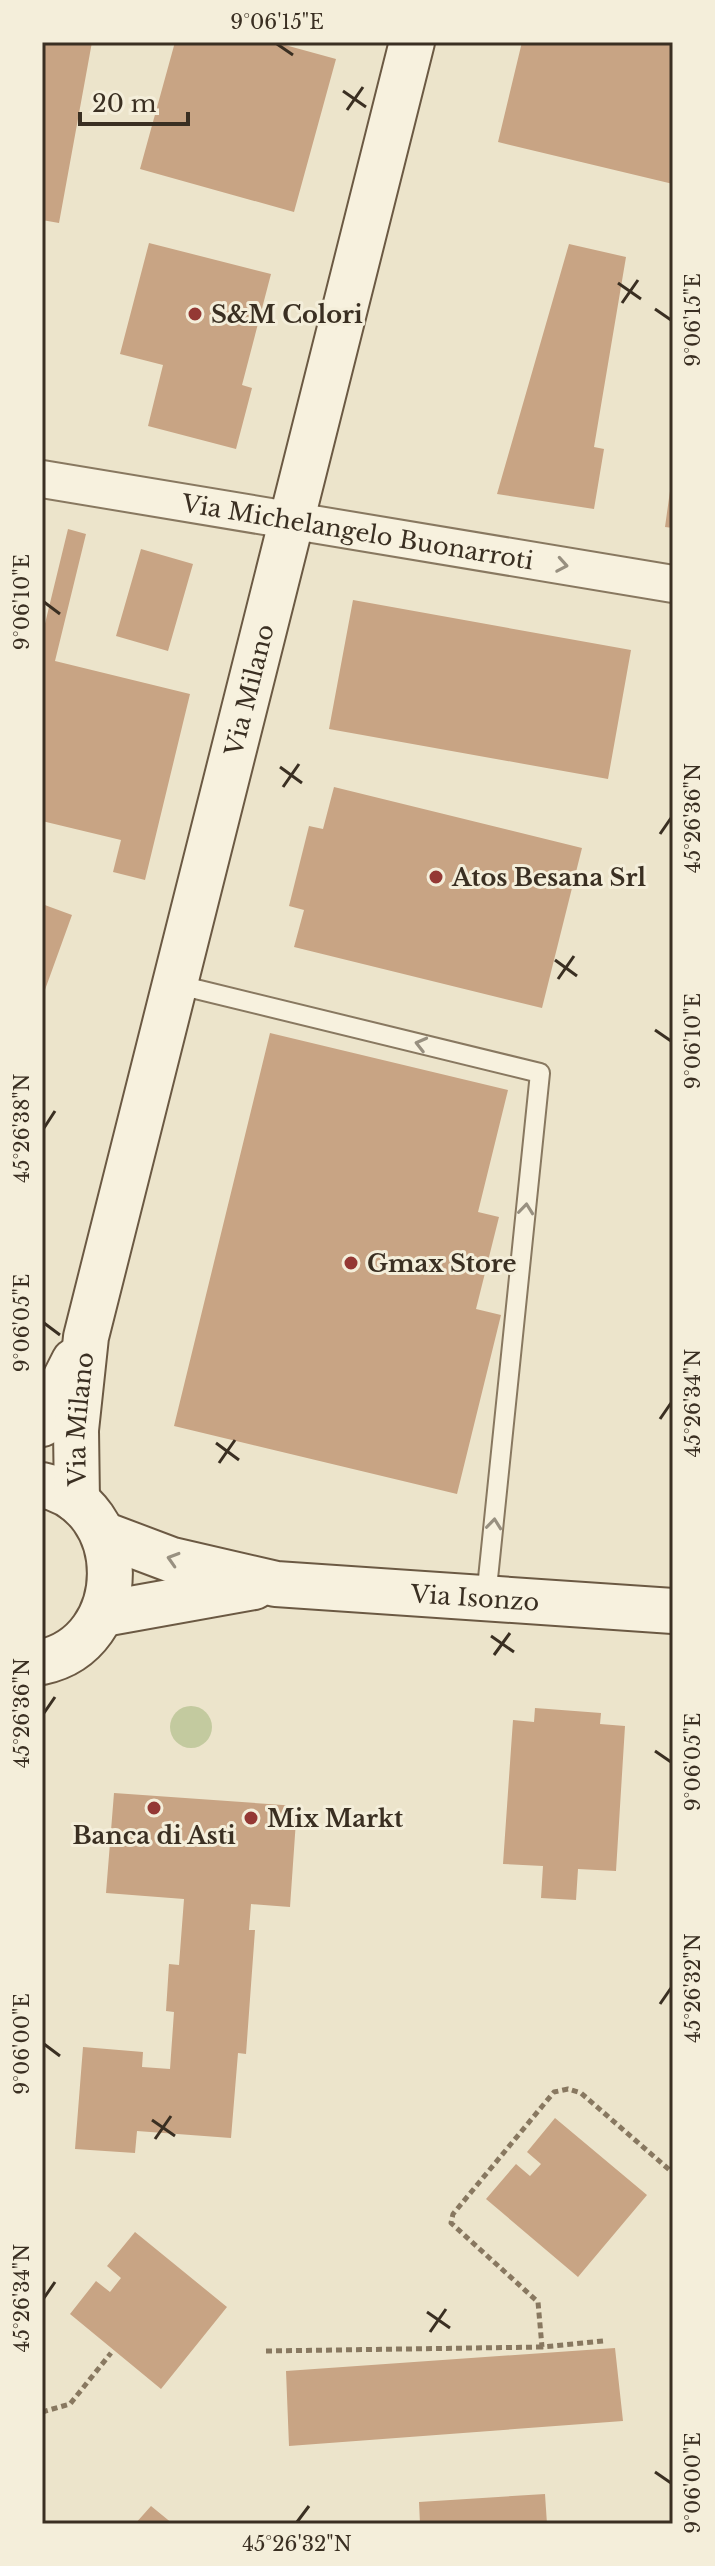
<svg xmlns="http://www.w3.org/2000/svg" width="715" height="2566" font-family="'Libre Baskerville',serif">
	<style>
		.green { fill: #c3ca9f }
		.building { fill: #c8a484 }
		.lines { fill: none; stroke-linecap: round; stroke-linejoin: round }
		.lane-casing { stroke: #887860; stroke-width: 22 }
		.street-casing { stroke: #887860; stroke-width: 40 }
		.secondary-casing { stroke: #6b5943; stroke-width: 48 }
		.path { stroke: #887860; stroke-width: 5; stroke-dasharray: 6 4; stroke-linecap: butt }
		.lane { stroke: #f7f1de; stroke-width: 18 }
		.street { stroke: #f7f1de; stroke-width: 36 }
		.secondary { stroke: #f7f1de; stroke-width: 44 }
		.oneway { stroke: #989080 }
		.ticks { fill: none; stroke: #3a2f22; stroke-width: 3 }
		.poi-dot { fill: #943834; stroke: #f4eeda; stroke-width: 3 }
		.labels { text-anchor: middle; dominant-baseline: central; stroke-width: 6; stroke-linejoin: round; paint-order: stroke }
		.poi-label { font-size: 24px; font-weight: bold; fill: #3a2f22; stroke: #f4eeda; text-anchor: start }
		.street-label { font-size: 24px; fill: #3a2f22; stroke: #f4eeda }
		.neatline { fill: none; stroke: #3a2f22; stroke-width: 3 }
		.ticks-label { font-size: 20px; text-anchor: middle; fill: #3a2f22 }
	</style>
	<rect width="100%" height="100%" fill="#ece4cb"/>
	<path class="green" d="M170 1727a21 21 0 1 1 42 0a21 21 0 1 1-42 0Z"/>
	<path class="building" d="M42,42H92L59,223L42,220Z
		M175,42H274L336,59L294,212L140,169Z
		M522,42H673V184L498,142Z
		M149,243L271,274L242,385L252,388L236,449L148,426L163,365L120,354Z
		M569,244L626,257L594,447L604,449L594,509L497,494Z
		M671,484H673V528L665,527Z
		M68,529L86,534L55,661L190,694L145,880L113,872L121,840L42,821V636Z
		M141,549L193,564L168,651L116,636Z
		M353,600L631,650L608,779L329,729Z
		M334,787L582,848L542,1008L294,947L304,910L289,906L309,826L323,829Z
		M42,904L72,915L42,998Z
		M270,1033L508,1090L478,1212L499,1217L476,1309L501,1315L457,1494L174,1426Z
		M535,1708L601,1713L600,1724L625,1726L616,1871L578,1869L576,1900L541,1898L543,1866L503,1864L513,1720L534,1722Z
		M114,1793L297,1806L290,1907L251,1904L249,1930H255L246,2054L238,2053L231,2138L137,2131L135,2153L75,2149L83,2047L143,2052L142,2067L170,2069L174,2012L166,2011L169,1964L179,1965L184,1899L106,1893Z
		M555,2118L647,2195L578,2277L486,2199L516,2164L530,2176L541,2164L527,2152Z
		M135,2232L227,2307L161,2389L70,2314L96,2281L110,2292L121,2278L107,2266Z
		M615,2348L623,2421L289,2446L286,2371Z
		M545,2494L547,2524H420L419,2502Z
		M151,2506L173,2524H135Z"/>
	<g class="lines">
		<defs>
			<path id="lane" d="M175,984L540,1073L486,1598"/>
			<g id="street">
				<path id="s1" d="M42,479L673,584"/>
			</g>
			<g id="secondary">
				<path d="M42,1424L74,1361"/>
				<path d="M42,1485C133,1504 132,1643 42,1662"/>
				<path id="s2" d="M77,1501L76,1430L86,1337L412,42"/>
				<path id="s3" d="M103,1534L172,1560L276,1584L673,1611"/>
				<path d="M103,1614L254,1587"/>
			</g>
		</defs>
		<use href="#lane" class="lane-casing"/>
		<use href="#street" class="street-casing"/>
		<use href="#secondary" class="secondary-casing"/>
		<path class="path" d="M603,2341L542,2347L538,2302L451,2223L453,2214L554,2092L568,2089L581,2093L673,2173
			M266,2351L542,2347
			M42,2412L70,2404L111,2353"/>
		<use href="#lane" class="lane"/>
		<use href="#street" class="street"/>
		<use href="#secondary" class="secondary"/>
	</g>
	<defs><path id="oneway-chevron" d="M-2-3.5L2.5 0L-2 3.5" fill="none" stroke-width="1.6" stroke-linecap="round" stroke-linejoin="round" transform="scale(2)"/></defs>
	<g class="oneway">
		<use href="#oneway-chevron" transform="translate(562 565) rotate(10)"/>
		<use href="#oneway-chevron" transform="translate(421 1044) rotate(-166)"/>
		<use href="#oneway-chevron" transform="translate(526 1209) rotate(-84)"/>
		<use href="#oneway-chevron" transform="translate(494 1524) rotate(-84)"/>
		<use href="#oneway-chevron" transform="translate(173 1559) rotate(-163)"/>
	</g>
	<path class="ticks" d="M277,44L293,55M343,91L366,107M347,110L363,87M618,283L641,299M622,303L638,280M655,309L671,320M44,602L60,614M280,767L302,783M283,787L299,764M660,834L671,818M555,960L577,976M558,979L574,956M655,1030L671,1041M44,1128L55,1111M44,1323L60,1335M660,1419L671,1403M216,1443L239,1460M219,1463L235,1440M491,1636L514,1652M494,1655L510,1633M44,1713L55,1697M655,1751L671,1762M660,2004L671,1988M44,2044L60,2056M152,2120L175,2136M155,2139L171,2116M44,2298L55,2282M427,2312L450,2328M430,2332L446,2309M655,2472L671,2483M297,2522L309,2506"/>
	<g class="poi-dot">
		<circle cx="195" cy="314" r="8"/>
		<circle cx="436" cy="877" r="8"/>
		<circle cx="351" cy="1263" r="8"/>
		<circle cx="154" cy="1808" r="8"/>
		<circle cx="251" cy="1818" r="8"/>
	</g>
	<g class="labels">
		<g class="poi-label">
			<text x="211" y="314">S&amp;M Colori</text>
			<text x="452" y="877">Atos Besana Srl</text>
			<text x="367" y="1263">Gmax Store</text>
			<text x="267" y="1818">Mix Markt</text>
			<text x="154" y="1835" text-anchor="middle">Banca di Asti</text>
		</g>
		<g class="street-label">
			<text stroke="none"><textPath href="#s1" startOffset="320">Via Michelangelo Buonarroti</textPath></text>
			<text stroke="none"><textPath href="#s2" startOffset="832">Via Milano</textPath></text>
			<text stroke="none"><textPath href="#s2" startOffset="82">Via Milano</textPath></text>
			<text stroke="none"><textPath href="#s3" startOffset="380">Via Isonzo</textPath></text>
		</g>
	</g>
	<rect width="715" height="2566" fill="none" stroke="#f4eeda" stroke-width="88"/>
	<path d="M80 112v12h108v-12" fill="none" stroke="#3a2f22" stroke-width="4"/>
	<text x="92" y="112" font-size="24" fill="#3a2f22" stroke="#f4eeda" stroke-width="6" paint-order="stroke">20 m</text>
	<rect x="44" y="44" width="627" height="2478" class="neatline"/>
	<g class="ticks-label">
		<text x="277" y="29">9°06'15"E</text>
		<text transform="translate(693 320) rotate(-90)" y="7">9°06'15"E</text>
		<text transform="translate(22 602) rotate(-90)" y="7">9°06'10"E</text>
		<text transform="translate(693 818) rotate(-90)" y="7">45°26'36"N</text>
		<text transform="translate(693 1041) rotate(-90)" y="7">9°06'10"E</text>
		<text transform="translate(22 1128) rotate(-90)" y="7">45°26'38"N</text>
		<text transform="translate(22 1323) rotate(-90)" y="7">9°06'05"E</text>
		<text transform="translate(693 1403) rotate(-90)" y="7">45°26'34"N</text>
		<text transform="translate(22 1713) rotate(-90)" y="7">45°26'36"N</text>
		<text transform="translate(693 1762) rotate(-90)" y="7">9°06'05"E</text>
		<text transform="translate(693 1988) rotate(-90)" y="7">45°26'32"N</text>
		<text transform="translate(22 2044) rotate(-90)" y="7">9°06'00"E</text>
		<text transform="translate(22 2298) rotate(-90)" y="7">45°26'34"N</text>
		<text transform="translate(693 2483) rotate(-90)" y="7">9°06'00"E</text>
		<text x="297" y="2551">45°26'32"N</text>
	</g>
</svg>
